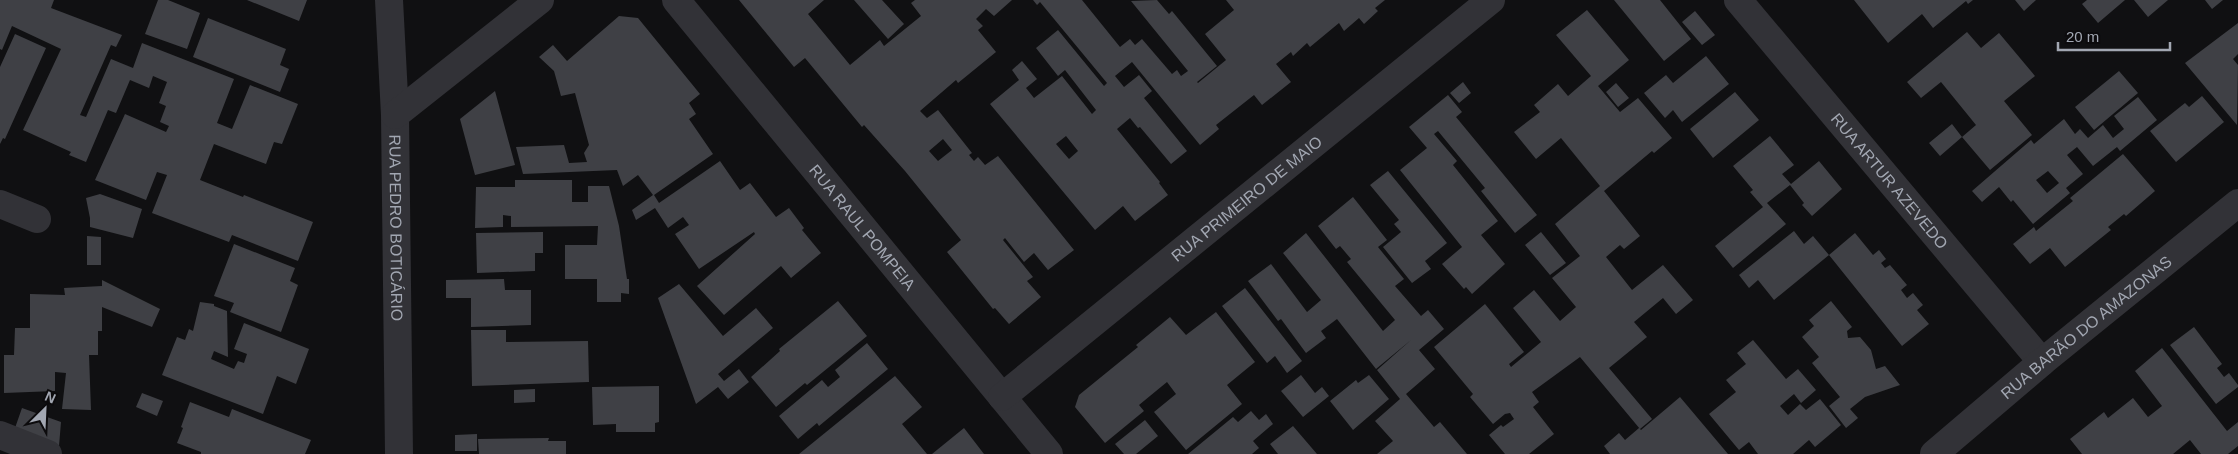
<svg xmlns="http://www.w3.org/2000/svg" width="2238" height="454" font-family="Helvetica,sans-serif">
	<style>
		.building { fill: #3f4045; fill-rule: evenodd }
		.lines { fill: none; stroke-linecap: round; stroke-linejoin: round }
		.minor { stroke: #323237; stroke-width: 28 }
		.labels { text-anchor: middle; dominant-baseline: central; stroke-width: 4; stroke-linejoin: round; paint-order: stroke }
		.street-label { font-size: 16px; fill: #a2a7b2; stroke: #0c0b0d }
	</style>
	<rect width="100%" height="100%" fill="#101012"/>
	<path class="building" d="M0,0H54L51,8L122,35L116,47L111,45L80,115L86,117L111,59L133,68L142,43L234,79L217,123L232,129L250,85L298,104L282,144L274,142L266,164L214,144L200,180L243,197L244,195L313,222L298,261L232,235L229,242L152,213L167,175L157,172L146,200L95,180L125,114L166,132L169,126L160,122L166,106L159,103L167,82L153,76L149,88L130,80L116,113L108,110L86,162L69,155L71,152L23,130L61,49L12,26L2,50L0,49Z
		M158,0H168L200,13L187,49L145,34Z
		M247,0H307L299,21Z
		M739,0H824L808,14L850,65L880,40L884,46L921,16L911,3L915,0H1012L994,16L986,9L976,19L983,26L978,30L996,52L958,83L956,80L920,111L927,118L938,110L972,153L969,155L974,161L978,157L985,165L998,156L1074,250L1048,270L1034,253L1024,262L1005,238L1003,240L1033,277L1027,281L1041,297L1009,324L995,308L993,309L947,252L961,240L905,171L864,125L862,127L805,58L794,67ZM943,139L952,150L938,161L929,151Z
		M854,0H882L904,24L888,39Z
		M1033,0H1082L1120,47L1130,39L1135,45L1142,39L1172,74L1177,70L1181,76L1188,71L1131,1L1157,0L1169,14L1172,11L1217,66L1197,82L1198,83L1226,60L1205,34L1234,10L1226,0H1385L1375,8L1378,11L1364,24L1359,18L1344,31L1339,23L1310,47L1307,43L1293,56L1291,52L1276,64L1291,82L1262,105L1254,95L1216,125L1219,129L1200,145L1132,62L1115,76L1124,87L1139,75L1152,91L1144,98L1187,151L1171,164L1140,127L1138,128L1130,118L1117,129L1160,182L1159,183L1168,195L1135,221L1123,206L1095,230L990,104L1019,80L1012,70L1022,61L1037,79L1026,88L1034,98L1062,76L1092,114L1096,110L1065,70L1058,76L1036,48L1058,30L1104,86L1107,83L1040,2L1037,5ZM1066,136L1078,151L1069,159L1056,144Z
		M1614,0H1660L1691,39L1664,61Z
		M1854,0H1973L1968,4L1966,1L1933,28L1922,14L1888,43Z
		M2015,0H2036L2024,11Z
		M2087,0H2125L2098,23L2082,4Z
		M2134,0H2168L2148,17Z
		M2205,0H2223L2212,9Z
		M1587,10L1629,60L1598,86L1620,112L1638,98L1672,138L1654,153L1652,151L1604,191L1640,236L1624,249L1620,245L1606,257L1632,290L1663,265L1693,300L1676,314L1663,298L1634,322L1647,337L1609,368L1652,419L1640,429L1580,357L1532,392L1539,402L1533,407L1554,434L1529,454H1505L1489,435L1501,425L1503,427L1514,419L1510,413L1505,414L1493,424L1470,397L1473,394L1434,347L1485,304L1524,352L1509,364L1511,367L1541,342L1513,308L1534,290L1560,321L1576,307L1552,278L1580,256L1555,224L1600,186L1561,138L1536,159L1514,132L1540,112L1534,105L1558,84L1568,96L1591,76L1556,35Z
		M1695,11L1715,35L1702,45L1682,22Z
		M619,16L638,18L700,94L689,103L696,114L689,119L713,154L654,195L659,203L720,161L740,190L750,183L776,217L789,208L804,228L802,230L821,253L791,278L781,266L724,315L697,286L755,234L754,232L699,269L675,234L689,225L683,217L668,228L655,208L636,220L632,210L653,195L638,175L623,186L617,170L523,174L516,147L564,145L569,163L587,162L584,153L589,145L575,93L561,96L554,71L539,57L553,45L567,61Z
		M208,18L286,49L280,65L289,69L280,92L193,57Z
		M2238,23V54L2233,59L2238,65L2237,125L2185,63Z
		M1967,32L1981,48L1999,33L2035,76L2004,101L2032,135L1990,170L1962,137L1976,125L1941,82L1921,98L1907,82Z
		M15,34L46,48L5,139L3,138L0,144V67Z
		M1706,56L1729,84L1682,122L1673,110L1665,118L1644,93L1666,75L1673,83Z
		M2119,71L2138,93L2094,130L2075,107Z
		M1463,82L1471,93L1459,103L1450,93Z
		M1616,83L1629,98L1618,107L1606,92Z
		M495,91L515,165L475,175L460,119Z
		M1735,92L1759,120L1713,158L1690,129Z
		M1448,95L1462,112L1456,117L1537,215L1515,233L1481,191L1485,188L1438,131L1434,134L1457,161L1453,165L1498,221L1481,235L1505,264L1472,294L1466,287L1464,289L1442,264L1462,247L1400,170L1427,148L1409,127Z
		M2202,96L2224,122L2176,162L2150,131L2185,103L2189,107Z
		M2138,97L2157,120L2120,151L2117,147L2093,166L2077,147L2067,155L2083,174L2066,188L2070,193L2033,224L2013,200L2011,202L1999,187L1982,202L1972,191L2031,140L2034,144L2064,119L2075,134L2080,129L2088,138L2103,125L2113,138L2124,129L2114,116ZM2048,171L2059,183L2047,193L2036,180Z
		M1952,124L1962,137L1940,156L1929,143Z
		M1770,136L1794,165L1782,174L1791,184L1819,161L1842,189L1812,216L1802,205L1804,203L1790,185L1767,203L1786,224L1733,268L1715,246L1763,207L1750,192L1753,190L1733,166Z
		M2123,154L2155,191L2126,216L2124,214L2108,227L2111,230L2065,267L2050,248L2030,264L2013,244L2034,227L2036,231L2073,201L2070,198Z
		M1388,171L1447,243L1425,261L1431,269L1412,283L1383,247L1401,232L1394,224L1399,220L1370,185Z
		M515,180H572V202H588V186H609L619,226L627,279H629V294L621,293V302H597V279H565V245H597L598,226L511,227V216L503,215V227L475,228L476,187H515Z
		M100,194L142,209L133,238L90,227V218L86,198Z
		M1353,197L1387,240L1378,247L1404,279L1395,286L1421,316L1428,310L1444,329L1419,350L1435,369L1406,394L1434,427L1440,422L1467,454H1377L1393,441L1375,421L1400,399L1377,370L1411,340L1376,369L1337,319L1321,331L1326,338L1306,353L1281,319L1278,321L1248,281L1271,264L1307,312L1321,300L1283,253L1306,233L1383,331L1395,320L1347,262L1351,259L1340,246L1336,249L1318,226Z
		M1794,231L1804,244L1813,236L1829,255L1774,300L1758,280L1749,288L1739,275Z
		M543,232V253H535V271L477,273L476,233Z
		M1541,232L1566,263L1550,275L1525,245Z
		M1855,233L1873,255L1879,250L1886,259L1881,263L1885,268L1890,265L1907,285L1901,290L1907,298L1913,293L1923,305L1917,310L1929,324L1902,346L1829,255Z
		M87,236L101,237V265H87Z
		M234,244L295,268L290,281L298,285L281,332L230,312L234,303L214,296Z
		M504,279L505,290H531V325L471,327V298H446V280Z
		M102,280L160,309L152,327L102,307V331H98V355H89L91,410L62,409L66,373L55,372V391L4,393V355H14L15,328H30V294L65,295L64,288L102,286Z
		M679,284L723,336L756,308L773,328L718,374L724,381L739,369L749,382L728,399L718,387L696,404L658,298Z
		M1245,288L1302,361L1287,373L1275,356L1267,363L1222,306Z
		M838,301L867,336L807,385L805,383L776,407L751,377L780,351L779,349Z
		M1831,301L1852,327L1847,331L1848,338L1860,337L1871,350L1876,369L1885,366L1900,385L1865,397L1850,409L1858,418L1846,428L1829,406L1840,397L1812,363L1819,357L1802,337L1814,326L1809,320Z
		M200,302L214,304V306L227,311L228,357L214,351L211,359L234,369L238,361L244,363L247,354L234,349L244,323L309,349L296,384L277,376L263,414L162,375L177,337L185,340L189,329L193,331Z
		M1216,312L1255,362L1227,385L1242,404L1186,450L1154,412L1176,394L1167,382L1139,405L1144,411L1105,443L1075,407L1079,395L1138,347L1136,345L1170,317L1186,335Z
		M2194,327L2222,364L2217,368L2224,377L2229,373L2238,385V387L2216,404L2170,345Z
		M471,330H506V342L588,341L589,382L472,386Z
		M1753,340L1786,379L1798,369L1816,390L1801,403L1794,394L1780,406L1788,415L1800,404L1806,410L1820,399L1841,425L1815,447L1809,440L1793,454H1758L1749,442L1739,450L1709,414L1736,392L1726,380L1746,364L1737,353Z
		M867,343L888,369L819,426L817,423L798,439L779,416L822,380L828,387L840,377L835,370Z
		M2162,348L2227,431L2238,422V446L2228,454H2201L2190,440L2173,454H2082L2070,439L2104,412L2108,418L2133,398L2148,417L2162,406L2135,371Z
		M1301,375L1315,393L1322,387L1329,396L1303,417L1281,391Z
		M1369,375L1389,399L1353,430L1330,401L1356,380L1358,383Z
		M895,376L922,407L902,424L927,454H799Z
		M659,386V422L655,423V432H616V424L593,425L592,387Z
		M535,389V402L514,403V390Z
		M142,393L163,401L157,416L136,407Z
		M1680,397L1728,454H1610L1604,446L1619,433L1625,440L1639,428L1641,430Z
		M190,402L229,417L232,409L311,440L305,454H201V452L177,443L183,428L181,427Z
		M22,408L61,422L59,446L15,428Z
		M1251,411L1259,420L1266,414L1273,424L1253,441L1259,448L1252,454H1188L1233,417L1238,422Z
		M1145,420L1158,436L1136,454H1124L1115,444Z
		M1293,426L1317,454H1278L1270,444Z
		M964,428L984,454H932Z
		M477,434V451H455V435Z
		M549,438L548,441H566V454H479L478,439Z"/>
	<g class="lines">
		<g class="minor">
			<path id="s1" d="M389,0L395,115L399,454"/>
			<path id="s2" d="M676,0L1049,454"/>
			<path id="s3" d="M1738,0L2042,362"/>
			<path d="M395,115L540,0"/>
			<path d="M0,204L37,219"/>
			<path id="s4" d="M1002,397L1491,0"/>
			<path d="M0,435L48,454"/>
			<path id="s5" d="M1934,454L2042,362L2238,203"/>
		</g>
	</g>
	<g class="labels">
		<g class="street-label">
			<text stroke="none"><textPath href="#s3" startOffset="236">RUA ARTUR AZEVEDO</textPath></text>
			<text stroke="none"><textPath href="#s4" startOffset="315">RUA PRIMEIRO DE MAIO</textPath></text>
			<text stroke="none"><textPath href="#s1" startOffset="228">RUA PEDRO BOTICÁRIO</textPath></text>
			<text stroke="none"><textPath href="#s2" startOffset="294">RUA RAUL POMPEIA</textPath></text>
			<text stroke="none"><textPath href="#s5" startOffset="198">RUA BARÃO DO AMAZONAS</textPath></text>
		</g>
	</g>
	<g transform="translate(45 409) rotate(24)" stroke="#0c0b0d" stroke-width="4" paint-order="stroke">
	<path d="M0-4L9 19L0 12L-9 19Z" fill="#a2a7b2"/>
	<text y="-8" font-size="14" font-weight="bold" text-anchor="middle" fill="#a2a7b2">N</text>
	</g>
	<path d="M2058 42v8h112v-8" fill="none" stroke="#a2a7b2" stroke-width="2.5"/>
	<text x="2066" y="42" font-size="15" fill="#a2a7b2" stroke="#0c0b0d" stroke-width="4" paint-order="stroke">20 m</text>
</svg>
